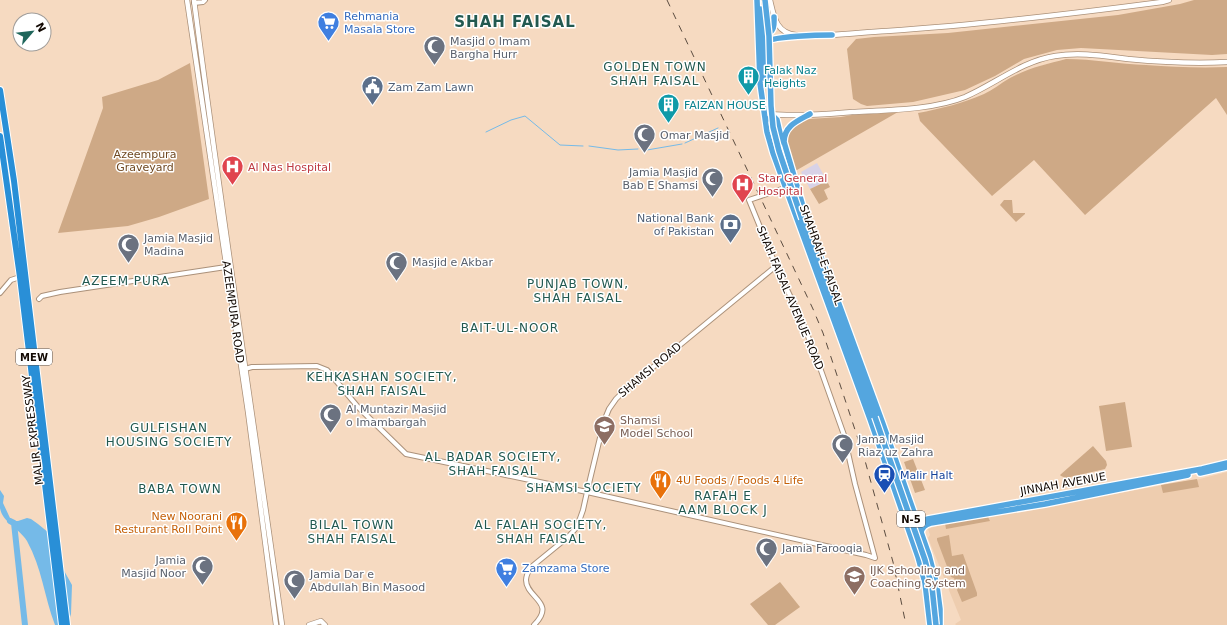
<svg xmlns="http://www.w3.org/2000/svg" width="1227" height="625" font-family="'DejaVu Sans',sans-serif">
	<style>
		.built { fill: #eecdaf }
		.education { fill: #d8d2e7 }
		.green { fill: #cea986 }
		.water { fill: #75bae8 }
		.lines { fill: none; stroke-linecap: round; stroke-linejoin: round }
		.stream { stroke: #75bae8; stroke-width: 1 }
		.river { stroke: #75bae8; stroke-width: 6 }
		.tertiary-casing { stroke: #ab917a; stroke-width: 6 }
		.secondary-casing { stroke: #ab917a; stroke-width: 6 }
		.trunk-casing { stroke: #fff; stroke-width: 8 }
		.motorway-casing { stroke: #fff; stroke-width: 8 }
		.tertiary { stroke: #fff; stroke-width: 4 }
		.secondary { stroke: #fff; stroke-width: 4.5 }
		.trunk { stroke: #54a6df; stroke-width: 5.5 }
		.motorway { stroke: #298fd7; stroke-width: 6 }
		.rail { stroke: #5b4c40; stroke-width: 1; stroke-dasharray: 7 7; stroke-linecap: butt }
		.trunk-bridge-casing { stroke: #fff; stroke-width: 8; stroke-linecap: butt }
		.trunk-bridge { stroke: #54a6df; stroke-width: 5.5 }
		.labels { text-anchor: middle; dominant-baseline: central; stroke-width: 3; stroke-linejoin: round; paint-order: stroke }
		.shield { fill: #fff; stroke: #59534f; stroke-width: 1 }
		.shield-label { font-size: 10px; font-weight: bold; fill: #120903 }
		.shop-label { font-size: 11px; fill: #366cbe; stroke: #fff; text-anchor: start }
		.worship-label { font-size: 11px; fill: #5b616d; stroke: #fff; text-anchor: start }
		.culture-label { font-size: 11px; fill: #0d838f; stroke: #fff; text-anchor: start }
		.service-label { font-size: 11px; fill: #4e5e75; stroke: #fff; text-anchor: start }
		.park-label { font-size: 11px; fill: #704921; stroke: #fff }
		.health-label { font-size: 11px; fill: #be3a42; stroke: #fff; text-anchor: start }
		.street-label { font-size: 11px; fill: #120903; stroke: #fff }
		.education-label { font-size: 11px; fill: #785e54; stroke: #fff; text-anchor: start }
		.transit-label { font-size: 11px; fill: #164399; stroke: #fff; text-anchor: start }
		.food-label { font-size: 11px; fill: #c56008; stroke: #fff; text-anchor: start }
		.neighbourhood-label { font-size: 12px; letter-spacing: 1px; fill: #225950; stroke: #fff }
		.district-label { font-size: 15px; font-weight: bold; letter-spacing: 1px; fill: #225950; stroke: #fff }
	</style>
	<rect width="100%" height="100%" fill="#f6dac1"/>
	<path class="built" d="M1227,472V625H956L955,624L961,620L928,538L930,535L928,529L945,523L993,516L1191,480L1192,481Z"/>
	<path class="education" d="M817,163L827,181L810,189L801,172Z"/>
	<path class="green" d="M1194,0H1227V54L1212,55L1081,48L1057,50L1024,59L995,76L965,90L913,102L867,106L861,104L853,99L847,49L856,39L874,37L948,33L1118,15L1180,4Z
		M1066,59C1093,59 1120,64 1146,65C1173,67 1200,68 1227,67V115L1216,98L1085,215L1034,160L992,196L920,121L918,113C940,109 963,103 984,94C993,90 1001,83 1010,78C1028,68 1047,64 1066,59Z
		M190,63L209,199L159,217L128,226L58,233L103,108L102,97L158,80Z
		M898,112L797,170H794L786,137L787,133L802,120L808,119L841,117L852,115Z
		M827,181L830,187L824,190L828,199L819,204L810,189Z
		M1004,200H1012L1013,213H1025V214L1016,222L1000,205Z
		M1125,402L1132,447L1106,451L1099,406Z
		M1093,446L1106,461L1107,465L1105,469L1066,478L1061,476L1060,475Z
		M913,459L925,490L915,493L904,462Z
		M1197,479L1199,487L1163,493L1161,485Z
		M988,517L990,521L946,529L945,523Z
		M949,535L952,556L963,554L977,593V596L962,602L957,590L958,587L954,578L951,577L937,540V538Z
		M780,582L800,607L775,625H768L750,604Z"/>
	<path class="water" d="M0,490L4,496L3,503L10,518L14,521H18L27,518L31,519L38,524L49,533L62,567L72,585L71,614L69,620V625H55C44,596 42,568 27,541C20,529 2,522 0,508C0,502 0,496 0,490Z"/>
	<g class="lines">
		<path class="stream" d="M486,132L511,120L525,116L560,145L583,146
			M685,143L718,128
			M589,146L618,150L638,149
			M647,150L682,144"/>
		<path class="river" d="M10,521L14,523L25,625"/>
		<defs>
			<path id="tertiary" d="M194,3L203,2L205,0
				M785,188L749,200L776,266L802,321L818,362L844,435L855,484L875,558
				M0,293L11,280L20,277
				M39,299L42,296L60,292L226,267
				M245,369L252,367L317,366L327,370L358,407L406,454L587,492L866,555L875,558
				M534,625C557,602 526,598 526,580C526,576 528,572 530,568L568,537L577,527L583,510L587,492L604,421L609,409L616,399L624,391L776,266"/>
			<path id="secondary" d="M187,0L248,412L276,625
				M194,0C221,209 253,417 282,625
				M770,0C774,17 776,33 796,35
				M830,35C849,34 868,32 887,31C979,25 1070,14 1162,2L1169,0
				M764,106L767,111L771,114C795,117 827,114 852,112C887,110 933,110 965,97C995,84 1022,61 1055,56C1080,52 1103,56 1128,59C1160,62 1194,64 1227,62
				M309,625L321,621L325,625"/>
			<path id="trunk" d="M757,0L760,83L767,132L773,153L870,419L918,557L925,583L930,625
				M761,9L763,31L764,33L767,34C775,31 774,24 774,17
				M763,31V48
				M764,58V78
				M764,61C764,55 763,47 767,42C772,36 822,35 832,35
				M810,114C797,121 784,126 784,142L812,237
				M768,119L774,117L777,120L782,142
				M802,219L875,417
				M812,234L839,304L883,424L929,555L937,586L940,609V625
				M1200,473L1227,467
				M916,525L921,521L928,519L1202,469L1227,463
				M921,533C922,527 925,525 931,523L1045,504L1188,475"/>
			<path id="motorway" d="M0,90L14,181L67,625
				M0,136L20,277L62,625"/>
		</defs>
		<use href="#tertiary" class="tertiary-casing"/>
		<use href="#secondary" class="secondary-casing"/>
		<use href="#trunk" class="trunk-casing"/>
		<use href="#motorway" class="motorway-casing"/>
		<use href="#tertiary" class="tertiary"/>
		<use href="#secondary" class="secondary"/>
		<use href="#trunk" class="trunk"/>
		<use href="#motorway" class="motorway"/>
		<path class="rail" d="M667,0L813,309L823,333L864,457L893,562L906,625"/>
		<defs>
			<path id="trunk-bridge" d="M765,0L769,36L771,106L773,127L779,151L802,219
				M875,417L925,560L932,587L936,625"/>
		</defs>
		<use href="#trunk-bridge" class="trunk-bridge-casing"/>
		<use href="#trunk-bridge" class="trunk-bridge"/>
	</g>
	<defs>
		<symbol id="supermarket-pin" viewBox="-11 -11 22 30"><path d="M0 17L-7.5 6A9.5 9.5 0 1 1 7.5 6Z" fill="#3f7fe0" stroke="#fff"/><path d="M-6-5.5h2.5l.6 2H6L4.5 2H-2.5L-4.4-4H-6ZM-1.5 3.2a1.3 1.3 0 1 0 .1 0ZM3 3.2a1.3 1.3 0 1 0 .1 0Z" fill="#fff"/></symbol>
		<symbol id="mosque-pin" viewBox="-11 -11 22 30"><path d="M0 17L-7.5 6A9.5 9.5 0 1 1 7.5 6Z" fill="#6b7280" stroke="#fff"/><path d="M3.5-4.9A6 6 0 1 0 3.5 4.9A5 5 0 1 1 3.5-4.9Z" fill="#fff"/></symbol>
		<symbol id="building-pin" viewBox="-11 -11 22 30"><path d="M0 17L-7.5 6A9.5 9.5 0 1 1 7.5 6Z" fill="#0f9aa8" stroke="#fff"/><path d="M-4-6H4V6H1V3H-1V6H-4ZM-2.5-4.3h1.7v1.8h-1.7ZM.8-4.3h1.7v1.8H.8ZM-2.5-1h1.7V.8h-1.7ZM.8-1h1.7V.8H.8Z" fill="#fff"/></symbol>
		<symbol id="civic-pin" viewBox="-11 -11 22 30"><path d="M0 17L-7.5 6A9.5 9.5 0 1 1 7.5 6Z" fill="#5c6f8a" stroke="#fff"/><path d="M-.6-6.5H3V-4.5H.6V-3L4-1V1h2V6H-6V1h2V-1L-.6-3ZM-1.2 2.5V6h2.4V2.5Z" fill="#fff"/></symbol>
		<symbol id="hospital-pin" viewBox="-11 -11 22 30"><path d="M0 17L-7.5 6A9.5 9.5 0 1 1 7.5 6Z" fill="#e0444e" stroke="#fff"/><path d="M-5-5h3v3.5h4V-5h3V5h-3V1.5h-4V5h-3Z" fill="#fff"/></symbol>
		<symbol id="bank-pin" viewBox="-11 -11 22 30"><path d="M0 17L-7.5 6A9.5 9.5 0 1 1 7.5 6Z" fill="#5c6f8a" stroke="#fff"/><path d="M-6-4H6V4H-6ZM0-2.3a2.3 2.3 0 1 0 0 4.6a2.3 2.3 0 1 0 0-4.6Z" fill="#fff"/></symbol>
		<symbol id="school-pin" viewBox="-11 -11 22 30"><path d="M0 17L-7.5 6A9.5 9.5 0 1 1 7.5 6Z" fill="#8d6e63" stroke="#fff"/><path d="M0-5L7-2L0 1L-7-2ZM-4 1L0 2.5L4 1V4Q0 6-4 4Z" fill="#fff"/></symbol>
		<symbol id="station-pin" viewBox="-11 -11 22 30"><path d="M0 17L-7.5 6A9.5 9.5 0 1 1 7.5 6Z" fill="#1a4fb4" stroke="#fff"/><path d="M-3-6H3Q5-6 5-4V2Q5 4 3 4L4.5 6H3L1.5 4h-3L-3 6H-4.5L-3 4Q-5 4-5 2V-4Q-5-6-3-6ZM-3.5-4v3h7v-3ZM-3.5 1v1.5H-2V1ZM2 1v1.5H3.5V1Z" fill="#fff"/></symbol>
		<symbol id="restaurant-pin" viewBox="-11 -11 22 30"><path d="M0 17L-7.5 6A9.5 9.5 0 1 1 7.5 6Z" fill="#e8710a" stroke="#fff"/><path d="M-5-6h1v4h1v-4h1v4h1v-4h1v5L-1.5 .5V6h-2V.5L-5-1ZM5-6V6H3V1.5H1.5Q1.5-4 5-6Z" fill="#fff"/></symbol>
	</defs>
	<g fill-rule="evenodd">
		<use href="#supermarket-pin" x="316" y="10" width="25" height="34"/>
		<use href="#mosque-pin" x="422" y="34" width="25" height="34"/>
		<use href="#building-pin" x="736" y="64" width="25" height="34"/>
		<use href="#civic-pin" x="360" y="74" width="25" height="34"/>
		<use href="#building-pin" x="656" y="92" width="25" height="34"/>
		<use href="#mosque-pin" x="632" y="122" width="25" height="34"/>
		<use href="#hospital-pin" x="220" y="154" width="25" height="34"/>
		<use href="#mosque-pin" x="700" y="166" width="25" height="34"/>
		<use href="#hospital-pin" x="730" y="172" width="25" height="34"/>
		<use href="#bank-pin" x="718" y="212" width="25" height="34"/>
		<use href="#mosque-pin" x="116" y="232" width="25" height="34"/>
		<use href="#mosque-pin" x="384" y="250" width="25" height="34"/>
		<use href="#mosque-pin" x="318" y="402" width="25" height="34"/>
		<use href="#school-pin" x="592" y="414" width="25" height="34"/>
		<use href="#mosque-pin" x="830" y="432" width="25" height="34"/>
		<use href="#station-pin" x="872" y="462" width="25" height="34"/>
		<use href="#restaurant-pin" x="648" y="468" width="25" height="34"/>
		<use href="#restaurant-pin" x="224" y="510" width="25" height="34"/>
		<use href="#mosque-pin" x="754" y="536" width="25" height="34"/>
		<use href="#mosque-pin" x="190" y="554" width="25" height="34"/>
		<use href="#supermarket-pin" x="494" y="556" width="25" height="34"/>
		<use href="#school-pin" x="842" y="564" width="25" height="34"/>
		<use href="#mosque-pin" x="282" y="568" width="25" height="34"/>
	</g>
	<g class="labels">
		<g class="shield">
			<rect x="16" y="349" width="36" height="16" rx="3"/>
			<rect x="897" y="511" width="28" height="16" rx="3"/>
		</g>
		<g class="shield-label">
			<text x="34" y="357">MEW</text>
			<text x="911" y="519">N-5</text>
		</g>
		<g class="shop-label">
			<text x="344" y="16">Rehmania<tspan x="344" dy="13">Masala Store</tspan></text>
			<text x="522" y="568">Zamzama Store</text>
		</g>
		<g class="worship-label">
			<text x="450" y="41">Masjid o Imam<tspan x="450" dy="13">Bargha Hurr</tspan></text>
			<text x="660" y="135">Omar Masjid</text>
			<text x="698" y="172" text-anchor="end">Jamia Masjid<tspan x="698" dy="13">Bab E Shamsi</tspan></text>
			<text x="144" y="238">Jamia Masjid<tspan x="144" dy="13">Madina</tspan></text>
			<text x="412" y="262">Masjid e Akbar</text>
			<text x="346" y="409">Al Muntazir Masjid<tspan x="346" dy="13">o Imambargah</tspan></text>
			<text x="858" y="439">Jama Masjid<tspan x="858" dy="13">Riaz uz Zahra</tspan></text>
			<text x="782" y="548">Jamia Farooqia</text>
			<text x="186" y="560" text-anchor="end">Jamia<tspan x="186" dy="13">Masjid Noor</tspan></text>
			<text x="310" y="574">Jamia Dar e<tspan x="310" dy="13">Abdullah Bin Masood</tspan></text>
		</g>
		<g class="culture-label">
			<text x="764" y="70">Falak Naz<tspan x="764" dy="13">Heights</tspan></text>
			<text x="684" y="105">FAIZAN HOUSE</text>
		</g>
		<g class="service-label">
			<text x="388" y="87">Zam Zam Lawn</text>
			<text x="714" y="218" text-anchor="end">National Bank<tspan x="714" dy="13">of Pakistan</tspan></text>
		</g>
		<g class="park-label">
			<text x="145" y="154">Azeempura<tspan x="145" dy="13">Graveyard</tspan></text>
		</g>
		<g class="health-label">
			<text x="248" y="167">Al Nas Hospital</text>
			<text x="758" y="178">Star General<tspan x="758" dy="13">Hospital</tspan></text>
		</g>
		<g class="street-label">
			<text transform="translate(821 255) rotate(70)">SHAHRAH-E-FAISAL</text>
			<text transform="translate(790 298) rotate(67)">SHAH FAISAL AVENUE ROAD</text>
			<text transform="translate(233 312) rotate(82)">AZEEMPURA ROAD</text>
			<text transform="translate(650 370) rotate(-40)">SHAMSI ROAD</text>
			<text transform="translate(33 430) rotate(-97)">MALIR EXPRESSWAY</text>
			<text transform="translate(1063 484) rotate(-10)">JINNAH AVENUE</text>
		</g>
		<g class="education-label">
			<text x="620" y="420">Shamsi<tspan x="620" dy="13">Model School</tspan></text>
			<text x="870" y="570">IJK Schooling and<tspan x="870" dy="13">Coaching System</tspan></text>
		</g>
		<g class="transit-label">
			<text x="900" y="475">Malir Halt</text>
		</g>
		<g class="food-label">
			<text x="676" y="480">4U Foods / Foods 4 Life</text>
			<text x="222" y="516" text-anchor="end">New Noorani<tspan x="222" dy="13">Resturant Roll Point</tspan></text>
		</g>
		<g class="neighbourhood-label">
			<text x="655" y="67">GOLDEN TOWN<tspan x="655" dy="14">SHAH FAISAL</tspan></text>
			<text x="126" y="281">AZEEM PURA</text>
			<text x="578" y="284">PUNJAB TOWN,<tspan x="578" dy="14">SHAH FAISAL</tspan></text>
			<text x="510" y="328">BAIT-UL-NOOR</text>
			<text x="382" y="377">KEHKASHAN SOCIETY,<tspan x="382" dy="14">SHAH FAISAL</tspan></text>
			<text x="169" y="428">GULFISHAN<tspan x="169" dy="14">HOUSING SOCIETY</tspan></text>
			<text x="493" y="457">AL BADAR SOCIETY,<tspan x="493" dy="14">SHAH FAISAL</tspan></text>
			<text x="584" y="488">SHAMSI SOCIETY</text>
			<text x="180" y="489">BABA TOWN</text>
			<text x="723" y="496">RAFAH E<tspan x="723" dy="14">AAM BLOCK J</tspan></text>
			<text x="352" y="525">BILAL TOWN<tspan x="352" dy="14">SHAH FAISAL</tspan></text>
			<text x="541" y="525">AL FALAH SOCIETY,<tspan x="541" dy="14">SHAH FAISAL</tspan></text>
		</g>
		<g class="district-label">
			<text x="515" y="22">SHAH FAISAL</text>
		</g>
	</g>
	<g transform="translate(32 32) rotate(62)"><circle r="19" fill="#ffffff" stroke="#a09d9a"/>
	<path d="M0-3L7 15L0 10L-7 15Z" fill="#1f665b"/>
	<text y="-6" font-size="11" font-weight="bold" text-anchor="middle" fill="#120903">N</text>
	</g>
</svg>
